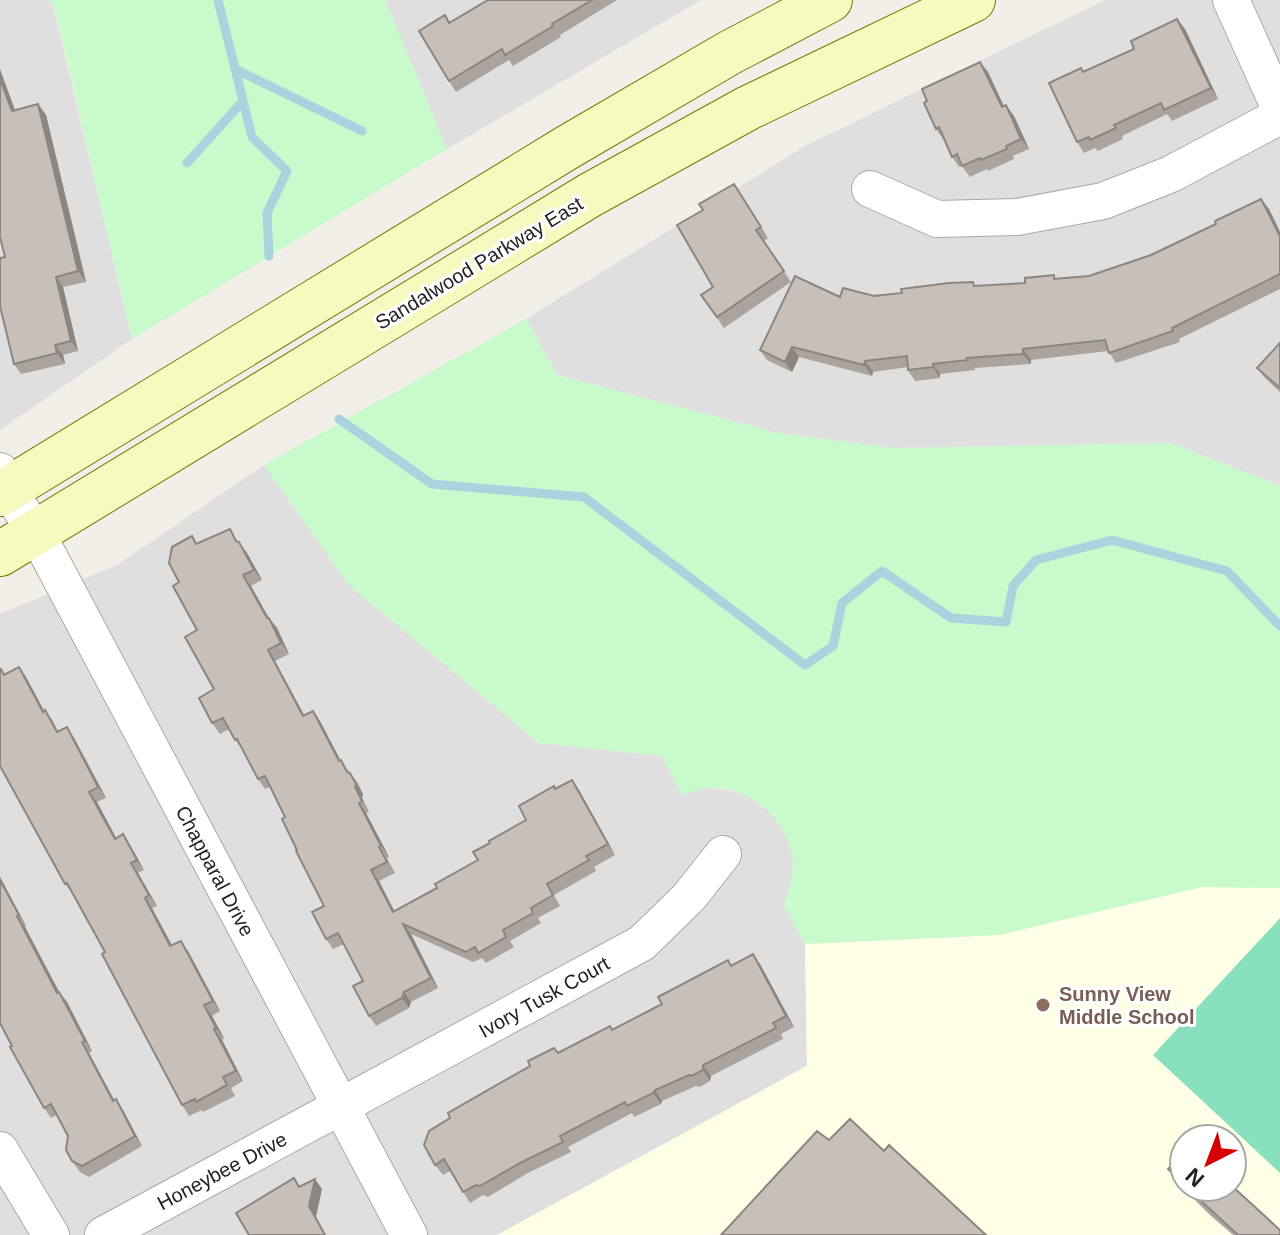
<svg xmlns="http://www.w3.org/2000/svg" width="1280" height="1235" font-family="Helvetica,sans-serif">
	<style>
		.residential { fill: #e0dfdf }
		.education { fill: #ffffe5; fill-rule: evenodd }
		.park { fill: #c8facc }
		.pitch { fill: #88e0be }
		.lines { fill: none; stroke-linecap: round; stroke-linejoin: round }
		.stream { stroke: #aad3df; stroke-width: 9 }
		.street-casing { stroke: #a9a9a9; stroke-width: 38 }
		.secondary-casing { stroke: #707d05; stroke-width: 46 }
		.street { stroke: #fff; stroke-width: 36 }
		.secondary { stroke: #f7fabf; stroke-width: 44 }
		.wall { fill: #aba49e }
		.shaded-wall { fill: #8b8681 }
		.building { fill: #c7bfb8; stroke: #8b8681; stroke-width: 2 }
		.education-dot { fill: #8d6e63; stroke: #fff; stroke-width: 3 }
		.labels { text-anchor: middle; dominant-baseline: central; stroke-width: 6; stroke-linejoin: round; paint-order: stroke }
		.street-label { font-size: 20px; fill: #222; stroke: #fff }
		.education-label { font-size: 20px; font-weight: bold; fill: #785e54; stroke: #fff; text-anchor: start }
	</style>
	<rect width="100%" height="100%" fill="#f2efe9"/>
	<path class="residential" d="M0,0H48L53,5L132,339L0,430Z
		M385,0H701L447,149Z
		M1105,0H1280V486L1171,443L893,448L778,433L557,375L526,319L805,146Z
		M264,465L349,585L539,743L662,756L682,794L706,788L730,790L753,798L772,814L786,834L793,858L792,882L784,905L805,944L807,1066L497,1235H0V614L117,565Z"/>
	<path class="education" d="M1202,887L1280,888V1235H497L807,1066L805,944L999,935ZM1184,1139H1232V1187H1184Z"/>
	<path class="park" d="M48,0H385L447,149L132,339L54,5Z
		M526,319L557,375L778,433L893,448L1171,443L1280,486V888L1202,887L999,935L805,944L784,905C789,889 795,873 792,856C785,816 748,785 706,788C698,789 690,793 682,795L662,756L539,743L349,585L264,465Z"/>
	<path class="pitch" d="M1280,918V1173L1153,1055Z"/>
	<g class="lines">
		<path class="stream" d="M218,0L252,137L287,171L267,213L269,256
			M235,69L362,131
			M187,163L243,101
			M339,419L432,484L584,497L805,665L833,646L842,603L882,571L951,618L1006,622L1013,586L1036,560L1112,540L1227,571L1280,626"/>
		<defs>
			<path id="street" d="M1231,0L1280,109
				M870,189L937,219L1017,217L1103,201L1171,174L1280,116
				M0,471L20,508L36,532L409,1235
				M0,1150L51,1235
				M103,1235L642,943L689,897L723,854"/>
			<path id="secondary" d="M0,494L568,147L729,53L830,0
				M0,554L590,195L748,108L973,0"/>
		</defs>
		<use href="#street" class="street-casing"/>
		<use href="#secondary" class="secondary-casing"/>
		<use href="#street" class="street"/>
		<use href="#secondary" class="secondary"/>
	</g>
	<path class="wall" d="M488,0H617L560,35L561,37L513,66L509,60L456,92L449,81L445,15L450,23Z
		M1185,29L1218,99L1172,121L1167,114L1122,136L1123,139L1098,151L1095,148L1084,153L1077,142L1084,72Z
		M980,62L988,72L1004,106L1014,116L1029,149L1013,156L1014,159L988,171L987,169L970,177L962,166L959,167L952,157L944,139H943L936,129L927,101Z
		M38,104L46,115L86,282L63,287L78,351L63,355L65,364L21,374L14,364L5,257L15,110Z
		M741,194L768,238L764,241L791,282L724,328L701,295L713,287Z
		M1269,209L1280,232V289L1179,339L1180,342L1116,363L1108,351L1031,360V364L975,368V370L940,374V378L915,381L908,370V367L873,372L872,376L799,357L792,372L767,360L760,350L840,297L902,293L973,282L976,286L1025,283L1054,275L1056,278L1089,276L1151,255Z
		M1280,343V392L1265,378L1257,368Z
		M192,536L197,544L238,542L247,553L262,580L251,586L269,618L277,628L289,654L275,661L304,715L313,711L320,721L340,760L358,783L363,794L362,798L369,812L366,813L389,857L387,858L395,873L379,881L394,911L437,888L478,860L490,843L526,820L555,789L572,780L579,790L615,855L594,867L596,871L554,895L560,906L538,918L541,923L510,941L514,947L486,963L482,958L473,962L411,934L438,988L411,1002L409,1008L376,1026L369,1016L363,981L344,944L333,949L326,939L324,906L297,850L285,817L270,787L265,789L258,779L243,750L235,740L229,729L220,734L212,723L214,689L197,630L179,582Z
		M19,667L26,677L44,711L45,710L53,721L58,731L74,738L106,798L97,802L116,838L130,845L144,870L138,873L157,906L152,908L172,945L188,951L220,1011L212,1016L224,1038L222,1040L243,1081L231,1088L235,1096L203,1112L202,1110L189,1116L182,1105L105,952L73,894L65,884L1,669L5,674Z
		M0,877L26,926L25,927L59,992L67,1002L92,1051L89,1053L114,1100L123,1110L142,1146L89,1177L80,1172L72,1161L68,1136L57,1115L51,1118L44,1108L0,1023Z
		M760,964L794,1027L781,1034L783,1039L711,1076L710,1081L700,1087L696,1086L662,1101L661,1104L634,1117L632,1113L568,1147L571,1152L528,1173L488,1197L483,1195L470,1203L450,1171L443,1175L435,1165L450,1118L530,1066L554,1048L558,1053L613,1030L732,965Z
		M1184,1152V1187H1232L1280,1235H1233L1211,1216L1175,1180L1168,1169Z"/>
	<path class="shaded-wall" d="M1177,19L1185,29L1218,99L1211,88Z
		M980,62L988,72L1009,118L1002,107Z
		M0,69L19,121L12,111L0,79Z
		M38,104L46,115L86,282L78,271Z
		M1006,105L1014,116L1029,149L1021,139Z
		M1261,199L1269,209L1280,232V236Z
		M56,277L63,287L78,351L71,341Z
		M55,345L63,355L65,364L57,353Z
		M792,347L799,357L792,372L785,362Z
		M1023,349L1031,360V364L1023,354Z
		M865,361L873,372L872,376L864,365Z
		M933,364L940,374V378L933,367Z
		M239,542L247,553L262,580L254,570Z
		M243,575L251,586L273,626L269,618L277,628L289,654L281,643Z
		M268,650L275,661L310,726L303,716Z
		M19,667L26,677L50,722L43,712Z
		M313,711L320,721L346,771L339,761Z
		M67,727L74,738L106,798L98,787Z
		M350,773L363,794L362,798L369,812L355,787Z
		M572,780L579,790L615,855L608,844Z
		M89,792L97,802L122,849L115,839Z
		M359,803L366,813L389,857L381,846Z
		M123,834L130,845L144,870L137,860Z
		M131,863L138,873L157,906L149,895Z
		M371,870L379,881L400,922L393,912Z
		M0,877L26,926L19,915L0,880Z
		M145,898L152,908L178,957L170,946Z
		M17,916L25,927L65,1003L57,993Z
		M403,924L411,934L438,988L431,978Z
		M181,941L188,951L220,1011L213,1001Z
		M753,954L760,964L794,1027L786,1016Z
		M59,992L67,1002L92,1051L85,1041Z
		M404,992L411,1002L409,1008L402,998Z
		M204,1005L212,1016L224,1038L216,1028Z
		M214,1029L222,1040L243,1081L236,1071Z
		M82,1042L89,1053L120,1111L113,1101Z
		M703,1065L711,1076L710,1081L703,1070Z
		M655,1090L662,1101L661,1104L653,1093Z
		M116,1099L123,1110L142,1146L135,1136Z
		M315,1179L322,1189L316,1217L326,1235H325L309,1206Z"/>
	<path class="building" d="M488,0H592L552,24L553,26L505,55L502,49L449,81L419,31L445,15L449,23Z
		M1177,19L1211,88L1164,110L1161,103L1114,125L1116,128L1090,140L1089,137L1077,142L1049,83L1081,68L1083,72L1134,49L1131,41Z
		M980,62L1002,107L1006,105L1021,139L1006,146L1007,149L981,160L980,158L962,166L957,154L952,157L939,127L936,129L924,103L927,101L922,89Z
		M0,79L12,111L38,104L78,271L56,277L71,341L55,345L57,353L14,364L0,306V258L5,257L0,237Z
		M734,184L761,227L756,230L784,271L717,317L701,295L713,287L677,225L703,210L699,204Z
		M1261,199L1280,236V274L1172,328L1173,331L1109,353L1105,340L1023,349V354L967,358L968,360L933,364V367L908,370L907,356L865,361L864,365L792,347L785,362L760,350L795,276L840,297L843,288L874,296L902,293L901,289L949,283L973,282L974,286L1025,283V278L1054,275V279L1089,276L1151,255L1216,224L1215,221Z
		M1280,343V388L1257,368Z
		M230,529L236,541L239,542L254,570L243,575L267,618H269L281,643L268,650L303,716L313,711L339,761L341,760L347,772L350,773L356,784L355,787L362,801L359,803L381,846L379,847L387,862L371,870L393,912L437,888L435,884L478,860L473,852L490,843L489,841L526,820L519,806L554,786L555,789L572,780L608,844L586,856L589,860L547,884L553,895L531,908L533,913L503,930L506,937L478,953L475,947L466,952L403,924L431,978L404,992L402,998L369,1016L353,986L363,981L338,933L326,939L312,912L324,906L296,851L297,850L282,819L285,817L265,776L258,779L237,739L235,740L223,718L212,723L199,698L214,689L185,637L197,630L173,586L179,582L169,563L172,547L192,536L196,544Z
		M19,667L43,712L45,710L57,732L67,727L98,787L89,792L115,839L123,834L137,860L131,863L149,895L145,898L170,946L181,941L213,1001L204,1005L216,1028L214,1029L236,1071L223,1077L227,1085L196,1102L195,1099L182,1105L102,954L105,952L73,894L67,883L65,884L0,766V669H1L4,675Z
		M0,880L19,915L17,916L57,993L59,992L85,1041L82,1042L113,1101L116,1099L135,1136L82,1166L72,1161L66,1150L68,1136L51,1104L44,1108L10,1047L12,1046L0,1023Z
		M753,954L786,1016L773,1023L776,1028L703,1065V1070L692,1076L689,1075L655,1090L653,1093L627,1106L625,1102L560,1136L563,1142L520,1163L480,1186L476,1185L463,1192L444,1159L435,1165L424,1145L429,1131L450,1118L448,1113L530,1066L528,1061L554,1048L558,1053L610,1026L612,1030L662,1004L658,997L728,960L731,966Z
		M850,1119L884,1151L889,1145L986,1235H721L817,1131L829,1140Z
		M1184,1152V1185L1168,1169Z
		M294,1178L299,1187L315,1179L309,1206L325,1235H249L236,1213Z
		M1232,1186L1280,1230V1235H1238L1186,1187Z"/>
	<circle class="education-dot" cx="1043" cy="1005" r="8"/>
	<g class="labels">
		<g class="street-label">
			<text transform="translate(479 263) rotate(-31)">Sandalwood Parkway East</text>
			<text transform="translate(215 871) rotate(62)">Chapparal Drive</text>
			<text transform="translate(544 997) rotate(-29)">Ivory Tusk Court</text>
			<text transform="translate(222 1171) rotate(-28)">Honeybee Drive</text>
		</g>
		<g class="education-label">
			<text x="1059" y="994">Sunny View<tspan x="1059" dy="23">Middle School</tspan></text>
		</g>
	</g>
	<g transform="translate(1208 1163) rotate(222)"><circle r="38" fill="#ffffff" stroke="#a7a7a7" stroke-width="2"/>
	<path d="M0-6L14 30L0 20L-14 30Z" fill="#d40000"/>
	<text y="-12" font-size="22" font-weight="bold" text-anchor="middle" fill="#222222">N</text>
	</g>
</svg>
